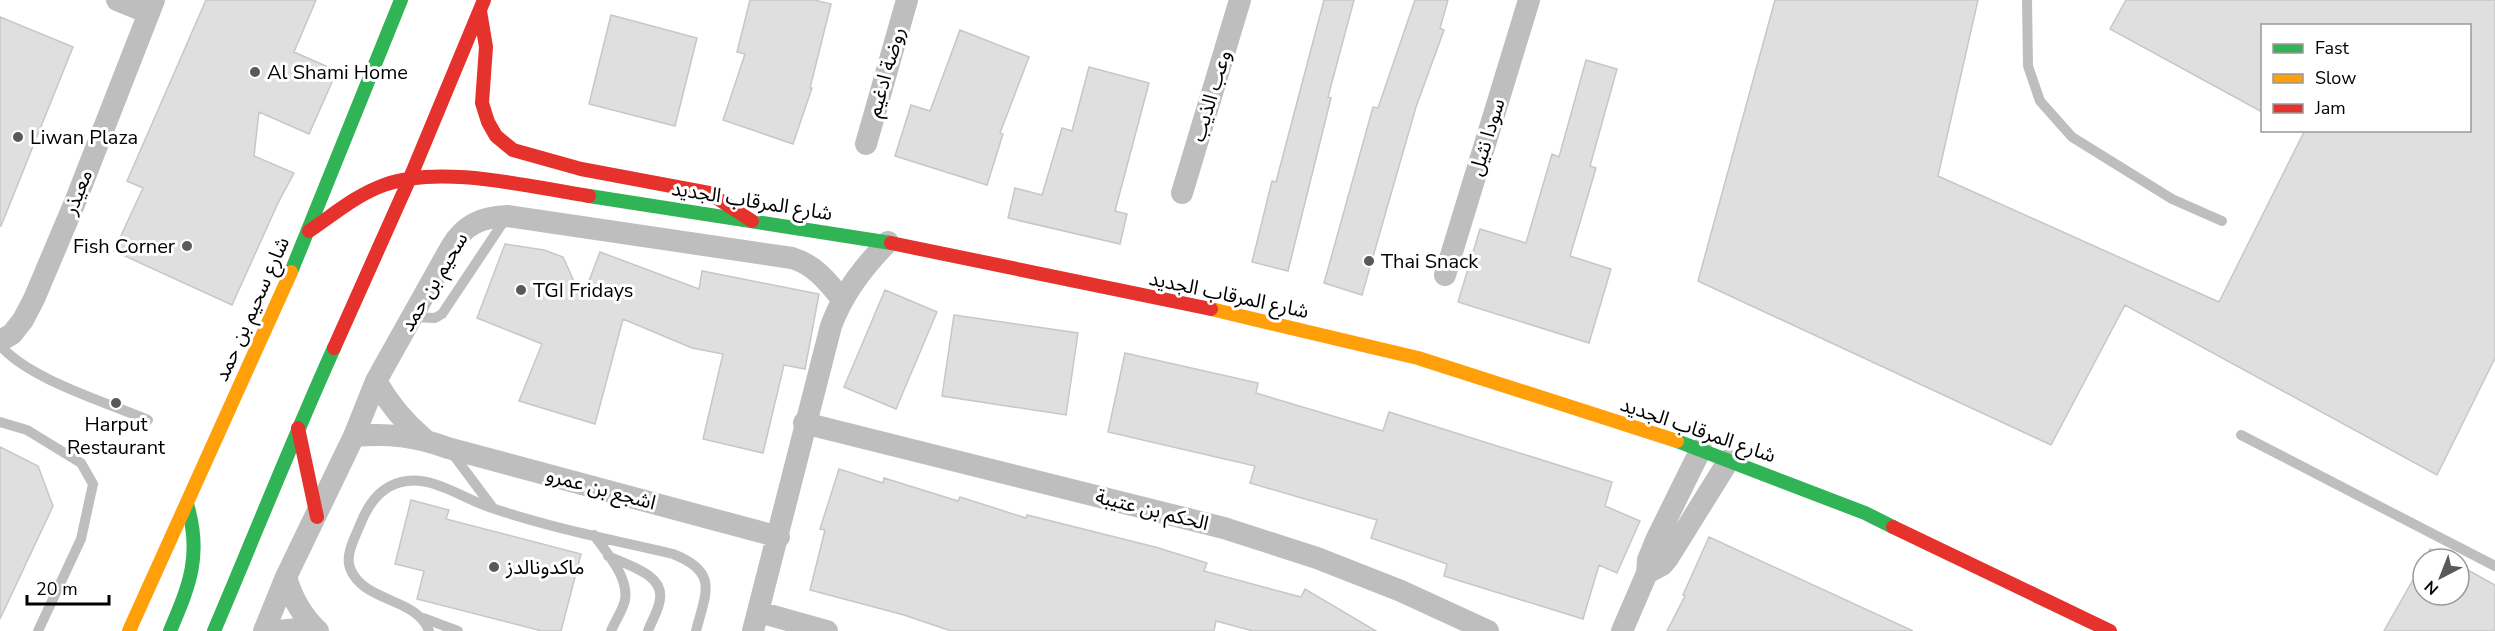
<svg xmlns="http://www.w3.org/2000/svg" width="2495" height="631" font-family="'Nunito Sans','Noto Sans Arabic',sans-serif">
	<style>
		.building { fill: #dfdfdf; stroke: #c7c7c7; stroke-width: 1.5 }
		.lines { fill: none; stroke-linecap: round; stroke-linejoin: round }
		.lane { stroke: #bebebe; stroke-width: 10 }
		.street { stroke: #bebebe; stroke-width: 22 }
		.fast { stroke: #30b455; stroke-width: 14 }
		.slow { stroke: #ff9f0a; stroke-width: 14 }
		.jam { stroke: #e5322d; stroke-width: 14 }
		.poi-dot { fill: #595959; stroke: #fff; stroke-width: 2 }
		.labels { text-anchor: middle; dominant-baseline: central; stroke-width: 6; stroke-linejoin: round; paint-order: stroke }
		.poi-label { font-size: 20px; fill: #000; stroke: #fff; text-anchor: start }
		.street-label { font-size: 20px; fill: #000; stroke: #fff }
	</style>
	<rect width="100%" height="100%" fill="#fff"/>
	<path class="building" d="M206,0H316L294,52L337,71L309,134L259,112L254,156L294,173L278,203L232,305L114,251L143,188L127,181Z
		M750,0H814L831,4L810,88H812L793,144L723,120L745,54L737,52Z
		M1324,0H1354L1328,97L1331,98L1288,271L1252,262L1272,181L1276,182Z
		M1415,0H1448L1440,28L1444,30L1416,107L1362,295L1324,283L1373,107L1378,108Z
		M1775,0H1978L1938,176L2219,302L2305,130H2469V26H2262V112L2110,29L2126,0H2495V358L2437,475L2125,305L2051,445L1698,281Z
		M611,15L697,38L675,126L589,104Z
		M0,17L73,47L1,226H0Z
		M960,30L1029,57L1000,133L1003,134L987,185L895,156L911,105L930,111Z
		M1586,60L1617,69L1590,166L1596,168L1570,256L1611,269L1589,343L1458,302L1480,229L1526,243L1552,154L1559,157Z
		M1089,67L1149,83L1115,211L1127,214L1120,244L1008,218L1015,188L1042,195L1062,128L1072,131Z
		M505,244L544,250L563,257L582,299L600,252L699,289L702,271L819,294L805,369L784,365L763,453L703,439L723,354L692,348L623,319L595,424L519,401L542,344L477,318Z
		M885,290L937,312L896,409L844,387Z
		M954,315L1078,333L1066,415L942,396Z
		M1125,353L1258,383L1256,393L1383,431L1389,412L1612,482L1605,506L1640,521L1617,573L1599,565L1583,619L1444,576L1447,564L1371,538L1377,520L1250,483L1255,466L1108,432Z
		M0,447L38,466L53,506L0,619Z
		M839,469L883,483L884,478L958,501L960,497L1026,518L1027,515L1155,547L1207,563L1204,571L1301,597L1305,589L1376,631H1253L1216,621L1214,631H951L904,615L810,590L825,530L820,529Z
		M411,500L449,510L446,519L581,554L561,631H542L417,599L424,571L395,564Z
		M1709,537L1913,631H1667L1685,596L1683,595Z
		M2430,549L2448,559H2425Z
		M2423,562V595H2459V565L2495,585V631H2384Z"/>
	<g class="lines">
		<path class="lane" d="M2027,0L2028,66L2040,101L2072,137L2172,199L2222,221
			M412,317L435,318L442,314L506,218
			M0,345C28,379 106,402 148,420
			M0,422L27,430L81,463L93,484L81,539L38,631
			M2241,435L2495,566
			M452,453L493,508
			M594,535C606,552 629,577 625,600C623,610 615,621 611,631
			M608,556C626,565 664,574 660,599C659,610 651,622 648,631
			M423,618L458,631
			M429,631C417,597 363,603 350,568C345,555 355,537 360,525C368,504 382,484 407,481C435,477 466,500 492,508C551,528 613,540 673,554C719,572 706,592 696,631"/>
		<path class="street" d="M117,0L149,13
			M866,144L907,0
			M1182,193L1240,0
			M1445,275L1529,0
			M0,341L12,334L23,320L34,299L75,202L154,0
			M376,381C389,404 404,422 424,439
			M804,423L1224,528L1317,558L1401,591L1488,631
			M354,436C388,433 416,436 448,448L779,537
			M1647,573L1662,565L1668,558L1729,460
			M286,577C292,598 302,616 318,631
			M759,612L827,631
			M264,631L286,577L354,436L376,381L451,247C464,225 481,217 507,216L792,258C815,265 827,281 842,299
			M279,631L297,629L317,630
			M753,631L831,326C843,293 864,266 888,242
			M1622,631L1647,573L1648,560L1657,538L1701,449"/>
		<path class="fast" d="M589,196L891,243
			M291,272L401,0
			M1677,441L1865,513L1893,527
			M170,631C190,584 202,555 187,504
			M214,631C254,537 292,441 334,348"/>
		<path class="slow" d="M1211,309L1418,358L1677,441
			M129,631L291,272"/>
		<path class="jam" d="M480,11L486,47L482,103L488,122L496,136L513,150L581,169L709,193L752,221
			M309,231C333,215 356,195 384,185C441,164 530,187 589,196
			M891,243L1211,309
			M334,348L410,178L484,0
			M298,428L317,517
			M1893,527L2110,631"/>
	</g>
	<g class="poi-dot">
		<circle cx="255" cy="72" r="6"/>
		<circle cx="18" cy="137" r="6"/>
		<circle cx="187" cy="246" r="6"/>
		<circle cx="1369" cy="261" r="6"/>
		<circle cx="521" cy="290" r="6"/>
		<circle cx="116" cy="403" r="6"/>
		<circle cx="494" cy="567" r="6"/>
	</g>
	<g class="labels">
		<g class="poi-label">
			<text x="267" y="72">Al Shami Home</text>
			<text x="30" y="137">Liwan Plaza</text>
			<text x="175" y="246" text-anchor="end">Fish Corner</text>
			<text x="1381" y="261">Thai Snack</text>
			<text x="533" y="290">TGI Fridays</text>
			<text x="116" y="424" text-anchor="middle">Harput<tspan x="116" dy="23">Restaurant</tspan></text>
			<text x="506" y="567">ماكدونالدز</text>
		</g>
		<g class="street-label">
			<text transform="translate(886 72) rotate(-74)">روضة ادغيم</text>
			<text transform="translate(1211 96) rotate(-73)">وعب الذيب</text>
			<text transform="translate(1487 137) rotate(-73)">سودا نثيل</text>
			<text transform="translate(78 192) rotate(-68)">معيذر</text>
			<text transform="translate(752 201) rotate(9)">شارع المرقاب الجديد</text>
			<text transform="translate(434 282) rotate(-59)">سحيم بن حمد</text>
			<text transform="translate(1229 295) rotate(12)">شارع المرقاب الجديد</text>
			<text transform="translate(252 309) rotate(-66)">شارع سحيم بن حمد</text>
			<text transform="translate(1698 430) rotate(19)">شارع المرقاب الجديد</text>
			<text transform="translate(601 489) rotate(15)">اشجع بن عمرو</text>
			<text transform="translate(1152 510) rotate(14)">الحكم بن عتيبة</text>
		</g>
	</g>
	<rect x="2261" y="24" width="210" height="108" fill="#ffffff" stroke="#999999" stroke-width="1.5"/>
	<rect x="2273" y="44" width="30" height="9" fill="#30b455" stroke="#999999" stroke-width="1.5"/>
	<text x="2315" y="54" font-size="18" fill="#000000">Fast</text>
	<rect x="2273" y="74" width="30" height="9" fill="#ff9f0a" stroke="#999999" stroke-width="1.5"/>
	<text x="2315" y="84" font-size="18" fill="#000000">Slow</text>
	<rect x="2273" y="104" width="30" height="9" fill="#e5322d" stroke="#999999" stroke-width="1.5"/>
	<text x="2315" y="114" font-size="18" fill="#000000">Jam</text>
	<g transform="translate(2441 577) rotate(222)"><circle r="28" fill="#ffffff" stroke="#999999" stroke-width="1.5"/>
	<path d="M0-4.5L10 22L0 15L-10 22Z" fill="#595959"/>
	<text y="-9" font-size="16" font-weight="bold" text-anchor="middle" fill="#000000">N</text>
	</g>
	<path d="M27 595v9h82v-9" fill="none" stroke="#000000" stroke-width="3"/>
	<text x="36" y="595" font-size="18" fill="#000000" stroke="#ffffff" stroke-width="4.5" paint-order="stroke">20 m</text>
</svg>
